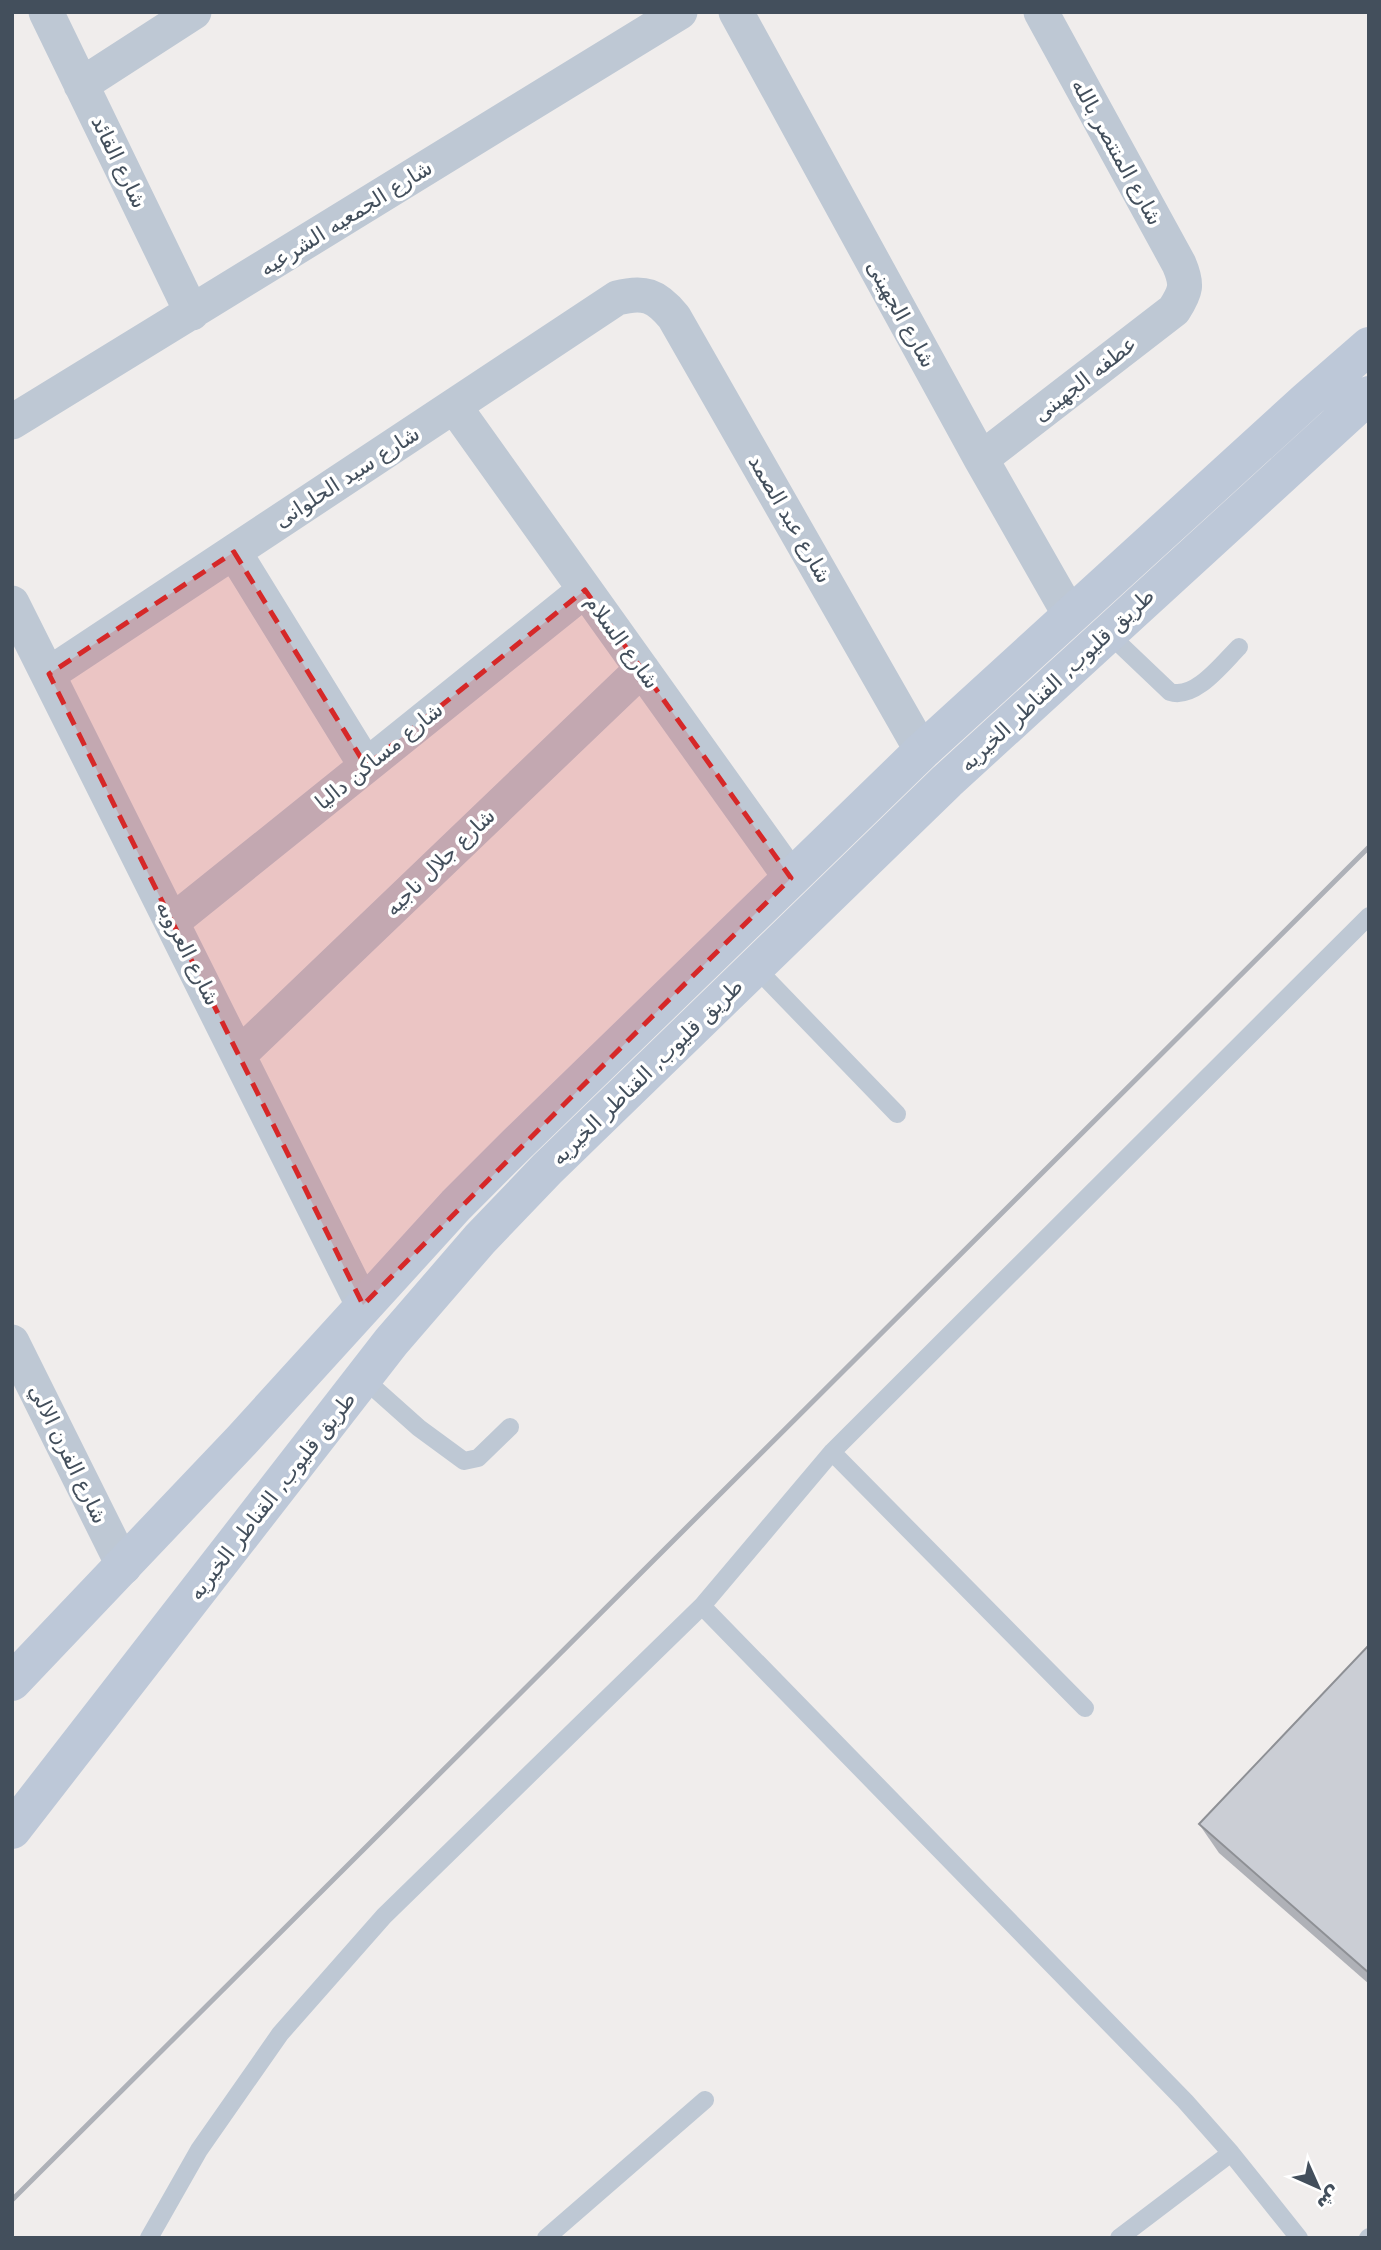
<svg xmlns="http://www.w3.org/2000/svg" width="1381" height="2250" font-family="'DejaVu Sans',Vazirmatn,sans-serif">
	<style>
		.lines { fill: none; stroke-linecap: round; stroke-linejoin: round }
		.service { stroke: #bec8d4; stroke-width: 18 }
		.minor { stroke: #bec8d4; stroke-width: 35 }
		.secondary { stroke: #bdc8d8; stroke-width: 38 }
		.rail { stroke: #aeb1b8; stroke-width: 5 }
		.wall { fill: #afb1b7 }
		.building { fill: #cbced5; stroke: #8e9095; stroke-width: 2 }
		.marked { fill: #d62828; fill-opacity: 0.2; stroke: #d62828; stroke-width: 5; stroke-dasharray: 14 9; stroke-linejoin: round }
		.labels { text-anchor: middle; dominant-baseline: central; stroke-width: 7; stroke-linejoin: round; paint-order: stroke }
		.street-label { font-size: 21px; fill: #434f5c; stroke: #fff }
	</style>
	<rect width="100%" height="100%" fill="#f0edec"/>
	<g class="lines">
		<path class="service" d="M1108,633L1170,692C1195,700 1222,664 1239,647
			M755,967L897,1114
			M364,1379L419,1428L464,1461L478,1458L510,1427
			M832,1452L1085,1708
			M702,1606L1185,2101L1231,2153L1299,2238
			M149,2238L199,2150L280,2034L384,1916L702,1606L832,1452L1369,916
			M546,2238L705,2100
			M1119,2238L1231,2153
			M1368,2238L1369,2237"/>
		<path class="minor" d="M46,12L192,313
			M736,12L981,459L1070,615
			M81,85L194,12
			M454,406L791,878
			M12,422L680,12
			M981,459L1174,310C1186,291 1188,285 1179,264L1041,12
			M234,552L366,766
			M12,603L363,1305
			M49,674L617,298C644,291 656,295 674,317L922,751
			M172,922L585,590
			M239,1055L642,669
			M12,1342L124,1567"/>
		<path class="secondary" d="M12,1682L242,1440L456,1205L517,1144L922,751L1307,400L1369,346
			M12,1830L391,1342L480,1239L547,1169L947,781L1369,395"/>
		<path class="rail" d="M12,2200L1369,847"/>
	</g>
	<path class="wall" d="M1369,1645V1984L1219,1853L1199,1824Z"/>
	<path class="building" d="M1369,1645V1973L1199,1824Z"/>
	<path class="marked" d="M234,552L366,766L585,590L791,878L363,1305L49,674Z"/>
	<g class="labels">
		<g class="street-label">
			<text transform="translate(1117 152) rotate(61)">شارع المنتصر بالله</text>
			<text transform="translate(119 162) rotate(64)">شارع القائد</text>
			<text transform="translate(346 218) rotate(-32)">شارع الجمعيه الشرعيه</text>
			<text transform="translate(901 314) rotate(61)">شارع الجهينى</text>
			<text transform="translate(1085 379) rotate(-38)">عطفه الجهينى</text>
			<text transform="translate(347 477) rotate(-33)">شارع سيد الحلوانى</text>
			<text transform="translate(790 519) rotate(60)">شارع عبد الصمد</text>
			<text transform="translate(622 642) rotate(54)">شارع السلام</text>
			<text transform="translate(1057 680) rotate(-43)">طريق قليوب, القناطر الخيريه</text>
			<text transform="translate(379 756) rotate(-39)">شارع مساكن داليا</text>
			<text transform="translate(440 862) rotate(-44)">شارع جلال ناجيه</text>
			<text transform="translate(188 953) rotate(63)">شارع العروبه</text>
			<text transform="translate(647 1072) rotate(-44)">طريق قليوب, القناطر الخيريه</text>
			<text transform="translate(68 1454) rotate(64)">شارع الفرن الالي</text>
			<text transform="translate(272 1496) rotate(-52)">طريق قليوب, القناطر الخيريه</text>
		</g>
	</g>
	<rect width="1381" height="2250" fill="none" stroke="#434f5c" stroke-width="28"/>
	<g transform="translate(1318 2187) rotate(135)" stroke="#ffffff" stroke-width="5" paint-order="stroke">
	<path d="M0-5L12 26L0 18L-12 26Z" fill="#434f5c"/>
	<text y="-10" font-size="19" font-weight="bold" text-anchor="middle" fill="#434f5c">ش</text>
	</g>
</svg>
